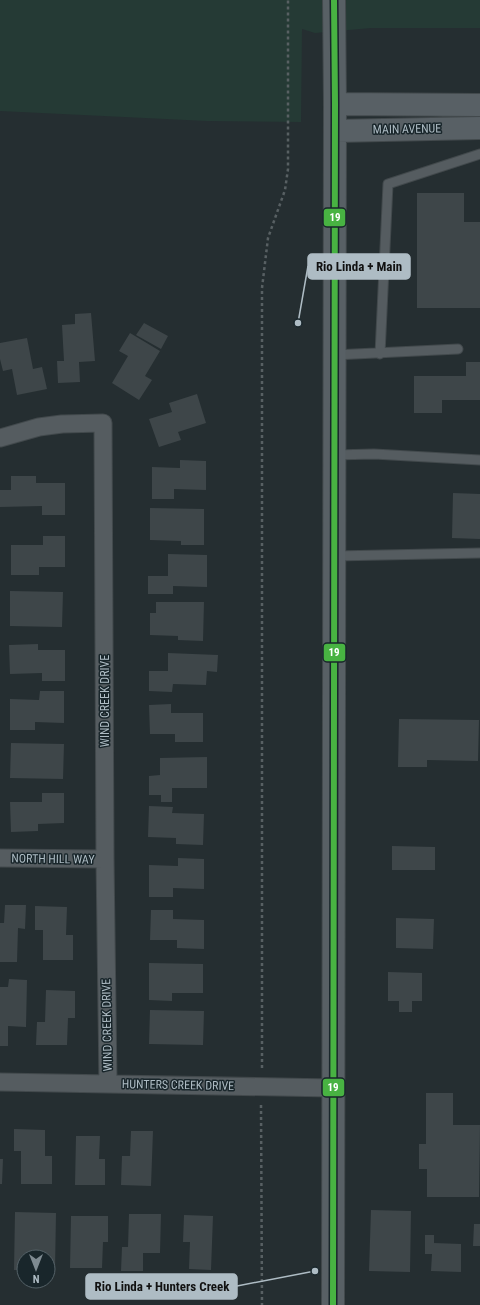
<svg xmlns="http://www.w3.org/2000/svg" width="480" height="1305" font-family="'Roboto Condensed',sans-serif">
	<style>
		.green { fill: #253a35 }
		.building { fill: #3e4649 }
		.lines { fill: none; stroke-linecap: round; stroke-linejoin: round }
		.lane-casing { stroke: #42494c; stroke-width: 11 }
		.street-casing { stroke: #42494c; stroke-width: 19 }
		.secondary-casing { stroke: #42494c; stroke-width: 24 }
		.path { stroke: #586063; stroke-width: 2.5; stroke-dasharray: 3 3; stroke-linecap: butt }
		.lane { stroke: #555c60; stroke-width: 9 }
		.street { stroke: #555c60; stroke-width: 17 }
		.secondary { stroke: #586065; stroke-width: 22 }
		.bus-1-casing { stroke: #19262b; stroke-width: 9 }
		.bus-1 { stroke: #48b342; stroke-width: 6 }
		.labels { text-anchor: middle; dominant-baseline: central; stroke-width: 3; stroke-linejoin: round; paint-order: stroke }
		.street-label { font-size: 12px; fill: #aebcc4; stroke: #19262b }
		.leader { fill: none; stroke: #aebcc4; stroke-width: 1.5 }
		.callout-dot { fill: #aebcc4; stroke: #19262b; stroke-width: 1.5 }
		.callout { fill: #aebcc4; stroke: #aebcc4; stroke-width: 1.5 }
		.callout-label { font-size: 13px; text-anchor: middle; font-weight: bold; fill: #111 }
		.line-badge { stroke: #19262b; stroke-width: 1.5 }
		.badge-label { font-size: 11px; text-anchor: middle; font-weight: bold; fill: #fff }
	</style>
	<rect width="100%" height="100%" fill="#252e31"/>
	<path class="green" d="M0,0H480V28H371L315,33L302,29L301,122L207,121L0,111Z"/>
	<path class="building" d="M417,193H464V222H480V308H417Z
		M91,313L95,361L79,362L80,382L58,383L57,361H64L62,325L75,324V314Z
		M144,323L168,336L161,349L136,335Z
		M130,333L160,351L145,376L152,380L139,400L112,383L128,356L119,351Z
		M27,338L33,369L42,367L47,389L17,395L12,369L3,371L0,359V343Z
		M466,362H480V400H442V413H414V376H466Z
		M197,394L206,423L178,432L181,440L159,447L149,419L172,412L169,403Z
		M180,460L206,461V490L174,489V499H152V467L180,468Z
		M11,476H36V483H65V515H42V506L0,507V490H11Z
		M453,493L480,494V539L452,538Z
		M150,508L204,509V545H181V541L150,540Z
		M43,536H65V567H39V575H11V545H43Z
		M168,554L207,555V587L173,586V594H148V576H168Z
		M10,591L63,592L62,627L10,626Z
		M156,602H204L203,641L178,640V636L150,635V613H156Z
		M38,644V650H65V681H42V673L10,674L9,645Z
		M168,653L218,655L217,672L207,671L206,685L173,684L172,692L149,691V671H168Z
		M40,691H64V723L35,722V730H10V699L39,700Z
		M171,704V713H203V742H175V734H150L149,705Z
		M399,719L479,720L478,761L427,760V767H398Z
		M11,743L64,744L63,779L10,778Z
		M207,757V788H172V802H161V795H149V776L160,775V758Z
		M42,793H64V823L38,824V831L11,832L10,802H42Z
		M149,806L173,807L172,813L204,814L203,845L176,844V838L148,837Z
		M392,846L435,847V870H392Z
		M178,858L204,859V889L173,888V897H149V865L178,866Z
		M5,905H26L25,929L18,928L17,962H0V923H4Z
		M35,906L67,907L66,935H73V960H43V930H35Z
		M151,910H173V919L204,920V949L177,948V940H150Z
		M396,918L434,919L433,949L396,948Z
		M149,963L203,964V993H172V1001L149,1000Z
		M388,972L422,973V1001H412V1012H399V1001H388Z
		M9,979L27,980L26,1027L8,1026V1046H0V987H8Z
		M46,990L75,991V1018H68L67,1045H36L37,1022H45Z
		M150,1010L204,1011L203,1045L149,1044Z
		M426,1093H453V1125H480L479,1197H427V1169H419V1144H426Z
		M14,1129L45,1130V1156H52V1184H21V1151H14Z
		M131,1131H153L151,1186L121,1185L122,1156H130Z
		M76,1136H100L99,1159H105V1185H75Z
		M0,1159H3L2,1184H0Z
		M371,1210L411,1211L410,1272L369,1271Z
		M15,1212L56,1213L55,1270H48V1257H24V1270H14Z
		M129,1214H161L160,1253H143V1271H121L122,1247H128Z
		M184,1215L213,1216L211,1270L189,1269L190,1242H183Z
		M71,1216H108V1242H103L102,1268H70Z
		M474,1224H480V1246H473Z
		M425,1235H434V1243L461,1244V1272L431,1271L432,1254H425Z"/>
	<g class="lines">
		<defs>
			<path id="lane" d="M380,354L388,184L480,154
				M334,355L458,349
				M334,455L374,454L480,460
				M334,556L480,553"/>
			<path id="street" d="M0,438L39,427L62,424L103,423L105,859L108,1083
				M0,858L105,859
				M0,1082L332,1088"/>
			<path id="secondary" d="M335,104L480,105
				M335,131L480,128
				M333,1305L335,104L334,0"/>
		</defs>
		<use href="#lane" class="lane-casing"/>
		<use href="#street" class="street-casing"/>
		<use href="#secondary" class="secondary-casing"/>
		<path class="path" d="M262,1068V288L268,238L285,190L288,169V0
			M261,1105L262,1305"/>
		<use href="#lane" class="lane"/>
		<use href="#street" class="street"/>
		<use href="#secondary" class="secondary"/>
		<defs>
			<path id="bus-1" d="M333,1305L335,104L334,0"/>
		</defs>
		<use href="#bus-1" class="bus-1-casing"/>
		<use href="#bus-1" class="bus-1"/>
	</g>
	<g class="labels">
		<g class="street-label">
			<text transform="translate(407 129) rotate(-1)">MAIN AVENUE</text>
			<text transform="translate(105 701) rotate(-90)">WIND CREEK DRIVE</text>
			<text transform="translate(53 859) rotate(1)">NORTH HILL WAY</text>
			<text transform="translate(107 1025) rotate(-91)">WIND CREEK DRIVE</text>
			<text transform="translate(178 1085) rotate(1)">HUNTERS CREEK DRIVE</text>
		</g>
	</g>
	<path class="leader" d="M298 323L308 266M315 1271L237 1286"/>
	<g class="callout-dot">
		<circle cx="298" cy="323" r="4"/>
		<circle cx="315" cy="1271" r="4"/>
	</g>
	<g class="callout">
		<rect x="308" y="254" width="102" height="25" rx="4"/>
		<rect x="86" y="1274" width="151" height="25" rx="4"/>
	</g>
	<g class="callout-label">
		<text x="359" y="271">Rio Linda + Main</text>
		<text x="162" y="1291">Rio Linda + Hunters Creek</text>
	</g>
	<g class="line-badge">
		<rect x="323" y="208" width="23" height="19" rx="4" fill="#48b342"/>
		<rect x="323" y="643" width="23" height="19" rx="4" fill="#48b342"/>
		<rect x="322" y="1078" width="23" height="19" rx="4" fill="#48b342"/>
	</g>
	<g class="badge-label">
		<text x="335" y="221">19</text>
		<text x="334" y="656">19</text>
		<text x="333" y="1091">19</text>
	</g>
	<g transform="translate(36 1269) rotate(180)"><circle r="19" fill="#19262b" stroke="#556268"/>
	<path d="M0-3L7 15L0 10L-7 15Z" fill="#7e8a91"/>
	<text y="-6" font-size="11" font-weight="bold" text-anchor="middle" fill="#aebcc4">N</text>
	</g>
</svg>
